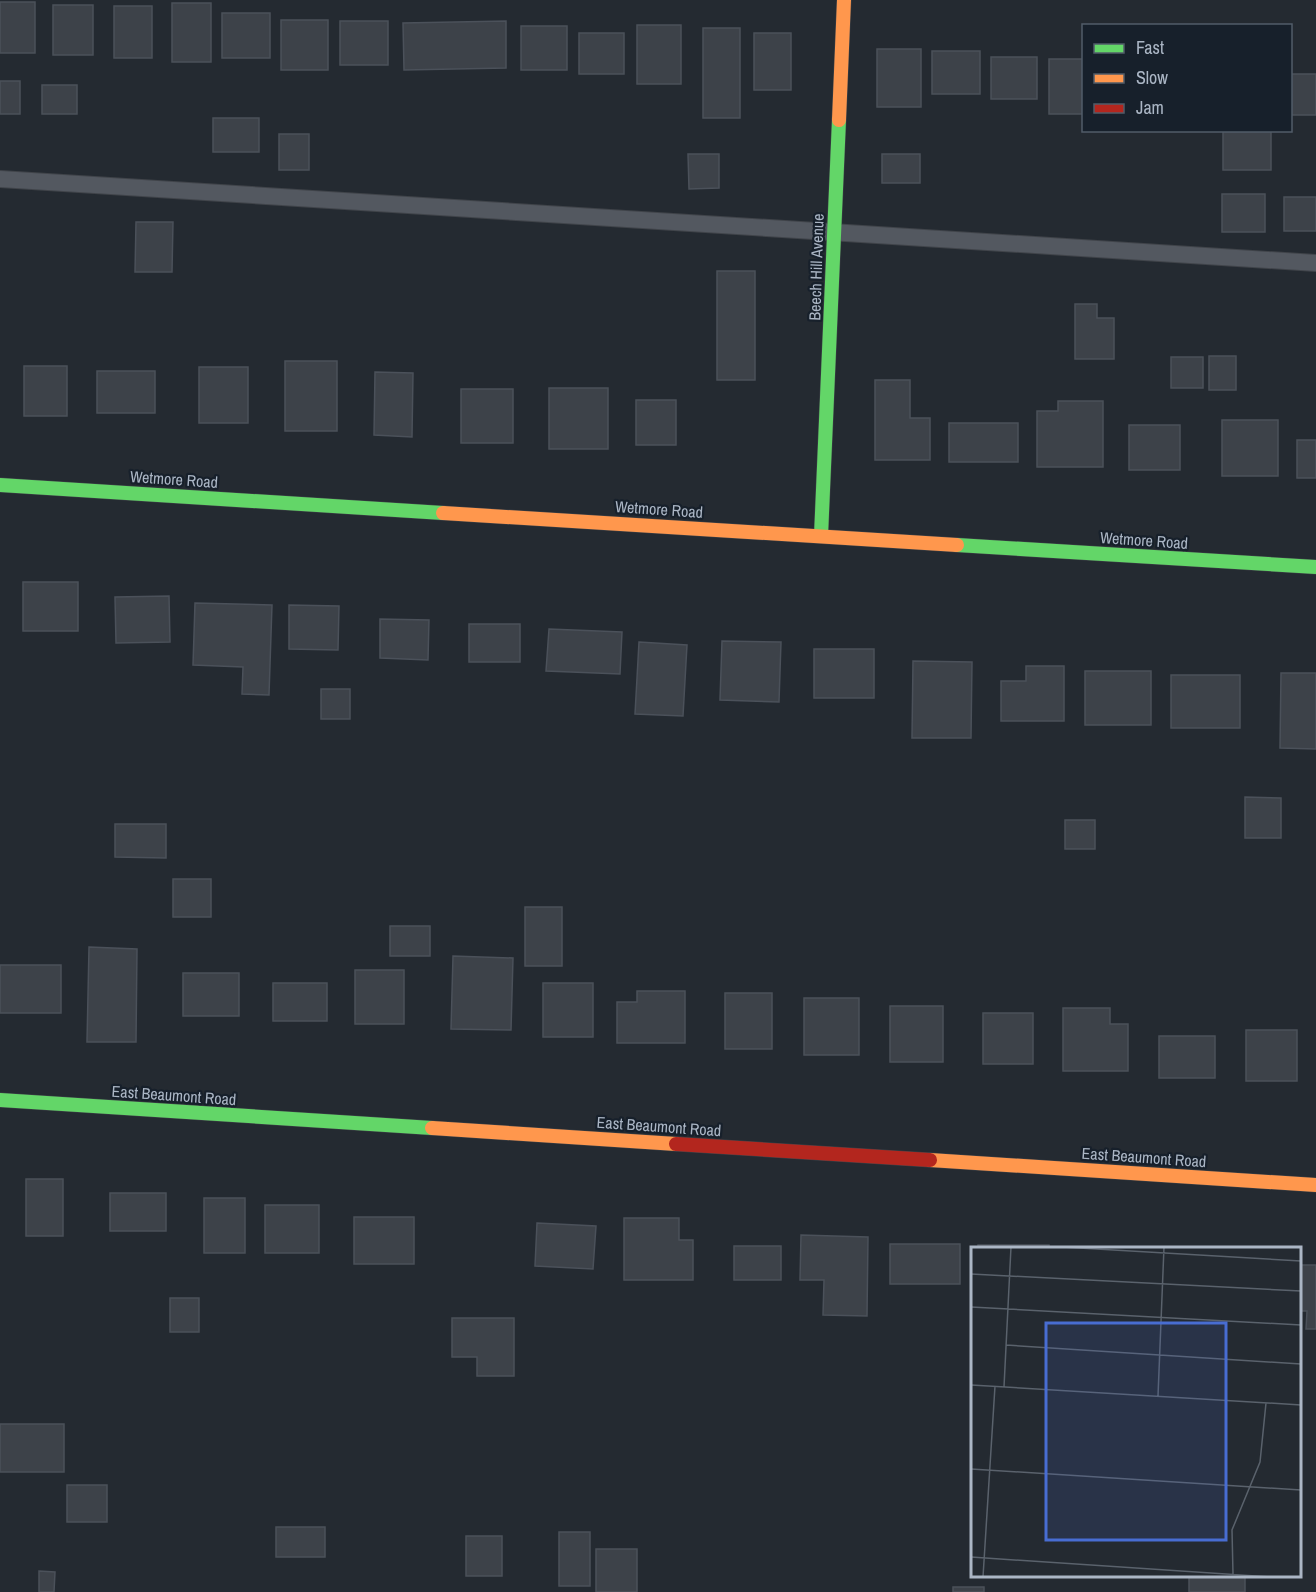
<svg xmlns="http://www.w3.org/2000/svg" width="1316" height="1592" font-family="'Archivo Narrow',sans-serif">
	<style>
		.building { fill: #3d4249; stroke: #4b515a; stroke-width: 1.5 }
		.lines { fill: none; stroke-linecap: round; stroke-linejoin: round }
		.lane-casing { stroke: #40444a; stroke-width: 18 }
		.fast-casing { stroke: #40444a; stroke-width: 15 }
		.slow-casing { stroke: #40444a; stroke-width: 15 }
		.jam-casing { stroke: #40444a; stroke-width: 15 }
		.lane { stroke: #535860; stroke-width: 16 }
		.fast { stroke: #63d668; stroke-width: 14 }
		.slow { stroke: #ff974d; stroke-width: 14 }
		.jam { stroke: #b3261e; stroke-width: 14 }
		.labels { text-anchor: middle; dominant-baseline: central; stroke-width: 4.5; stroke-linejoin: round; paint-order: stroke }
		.street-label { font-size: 16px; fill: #abb6c5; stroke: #17202b }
		.inset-road { fill: none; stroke: #5a626c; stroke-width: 1.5 }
		.view { fill: #486dd2; fill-opacity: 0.15; stroke: #486dd2; stroke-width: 3 }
		.inset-edge { fill: none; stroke: #abb6c5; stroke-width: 3 }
	</style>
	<rect width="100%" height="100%" fill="#242a31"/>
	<path class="building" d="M0,2H35V53H0Z
		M172,3H211V62H172Z
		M53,5H93V55H53Z
		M114,6H152V58H114Z
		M222,13H270V58H222Z
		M281,20H328V70H281Z
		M340,21H388V65H340Z
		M506,21V68L404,70L403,23Z
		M637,25H681V84H637Z
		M521,26H567V70H521Z
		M703,28H740V118H703Z
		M579,33H624V74H579Z
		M754,33H791V90H754Z
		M877,49H921V107H877Z
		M932,51H980V94H932Z
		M991,57H1037V99H991Z
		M1049,59H1084V114H1049Z
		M1290,74H1316V115H1290Z
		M0,81H20V114H0Z
		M42,85H77V114H42Z
		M213,118H259V152H213Z
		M1223,130H1271V170H1223Z
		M279,134H309V170H279Z
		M688,154H719V188L689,189Z
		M882,154H920V183H882Z
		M1222,194H1265V232H1222Z
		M1284,197H1316V231H1284Z
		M136,222H173L172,272H135Z
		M717,271H755V380H717Z
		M1075,304H1097V318H1114V359H1075Z
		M1209,356H1236V390H1209Z
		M1171,357H1203V388H1171Z
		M285,361H337V431H285Z
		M24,366H67V416H24Z
		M199,367H248V423H199Z
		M97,371H155V413H97Z
		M375,372L413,373L412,437L374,435Z
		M875,380H910V418H930V460H875Z
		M549,388H608V449H549Z
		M461,389H513V443H461Z
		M636,400H676V445H636Z
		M1058,401H1103V467H1037V411H1058Z
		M1222,420H1278V476H1222Z
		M949,423H1018V462H949Z
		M1129,425H1180V470H1129Z
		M1297,440H1316V478H1297Z
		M23,582H78V631H23Z
		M169,596L170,642L116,643L115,597Z
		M195,603L272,605L269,695L242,694L243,667L193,665Z
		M289,605L339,606L338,650L289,649Z
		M380,619L429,620L428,660L380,658Z
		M469,624H520V662H469Z
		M549,629L622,632L620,674L546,671Z
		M722,641L781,642L779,702L720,700Z
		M639,642L687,645L683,716L635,714Z
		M814,649H874V698H814Z
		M913,661L972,662L971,738H912Z
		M1026,666H1064V721H1001V681H1026Z
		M1085,671H1151V725H1085Z
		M1281,673H1316V749L1280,748Z
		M1171,675H1240V728H1171Z
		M321,689H350V719H321Z
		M1245,797L1281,798V838H1245Z
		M1065,820H1095V849H1065Z
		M115,824H166V858L115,857Z
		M173,879H211V917H173Z
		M525,907H562V966H525Z
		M390,926H430V956H390Z
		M89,947L137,949L136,1042H87Z
		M453,956L513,958L511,1030L451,1029Z
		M0,965H61V1013H0Z
		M355,970H404V1024H355Z
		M183,973H239V1016H183Z
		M273,983H327V1021H273Z
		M543,983H593V1037H543Z
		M637,991H685V1043H617V1002H637Z
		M725,993H772V1049H725Z
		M804,998H859V1055H804Z
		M890,1006H943V1062H890Z
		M1063,1008H1110V1024H1128V1071H1063Z
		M983,1013H1033V1064H983Z
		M1246,1030H1297V1081H1246Z
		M1159,1036H1215V1078H1159Z
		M26,1179H63V1236H26Z
		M110,1193H166V1231H110Z
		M204,1198H245V1253H204Z
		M265,1205H319V1253H265Z
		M354,1217H414V1264H354Z
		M624,1218H679V1240H693V1280H624Z
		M537,1223L596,1226L593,1269L535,1266Z
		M801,1235L868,1237L867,1316L823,1315L824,1280H800Z
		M890,1244H960V1284H890Z
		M978,1245H1049V1248H978Z
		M734,1246H781V1280H734Z
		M1300,1265H1316V1329H1306L1307,1311H1300Z
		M170,1298H199V1332H170Z
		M452,1318H514V1376H477V1357H452Z
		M0,1424H64V1472H0Z
		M67,1485H107V1522H67Z
		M276,1527H325V1557H276Z
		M559,1532H590V1586H559Z
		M466,1536H502V1576H466Z
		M596,1549H637V1592H596Z
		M39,1571L55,1572L54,1592H39Z
		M1189,1576H1245V1592H1189Z
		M953,1587H984V1592H953Z"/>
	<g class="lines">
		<defs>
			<path id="lane" d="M0,179L1316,263"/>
			<path id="fast" d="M0,485L443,513
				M821,536L839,120
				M957,545L1316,567
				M0,1100L432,1128"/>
			<path id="slow" d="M839,120L844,0
				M443,513L957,545
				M432,1128L676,1144
				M930,1160L1316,1185"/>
			<path id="jam" d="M676,1144L930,1160"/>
		</defs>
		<use href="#lane" class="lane-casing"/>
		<use href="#fast" class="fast-casing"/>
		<use href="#slow" class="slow-casing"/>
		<use href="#jam" class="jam-casing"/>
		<use href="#lane" class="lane"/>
		<use href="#fast" class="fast"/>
		<use href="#slow" class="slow"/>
		<use href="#jam" class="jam"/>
	</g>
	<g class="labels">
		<g class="street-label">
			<text transform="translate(816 267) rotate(-88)">Beech Hill Avenue</text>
			<text transform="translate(174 479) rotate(4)">Wetmore Road</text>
			<text transform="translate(659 509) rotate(4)">Wetmore Road</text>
			<text transform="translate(1144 540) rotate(4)">Wetmore Road</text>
			<text transform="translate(174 1095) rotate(4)">East Beaumont Road</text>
			<text transform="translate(659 1126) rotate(4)">East Beaumont Road</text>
			<text transform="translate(1144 1157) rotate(4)">East Beaumont Road</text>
		</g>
	</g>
	<g transform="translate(971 1247)">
		<rect width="330" height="330" fill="#242a31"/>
		<path class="inset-road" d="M91,0L330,14M0,27L330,44M0,60L330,78M35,98L330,117M0,138L330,158M33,140L40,0M187,149L193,0M0,222L330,243M0,310L300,330M262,327L261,283L289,215L295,156M12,330L24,139"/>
		<path class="view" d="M75,76H255V293H75Z"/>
		<rect width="330" height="330" class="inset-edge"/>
	</g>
	<rect x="1082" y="24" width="210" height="108" fill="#17202b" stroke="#525c69" stroke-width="1.5"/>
	<rect x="1094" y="44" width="30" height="9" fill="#63d668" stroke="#525c69" stroke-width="1.5"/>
	<text x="1136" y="54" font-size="18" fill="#abb6c5">Fast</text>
	<rect x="1094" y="74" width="30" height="9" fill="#ff974d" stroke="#525c69" stroke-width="1.5"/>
	<text x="1136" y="84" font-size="18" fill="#abb6c5">Slow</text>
	<rect x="1094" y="104" width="30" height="9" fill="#b3261e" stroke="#525c69" stroke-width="1.5"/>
	<text x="1136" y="114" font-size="18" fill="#abb6c5">Jam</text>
</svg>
